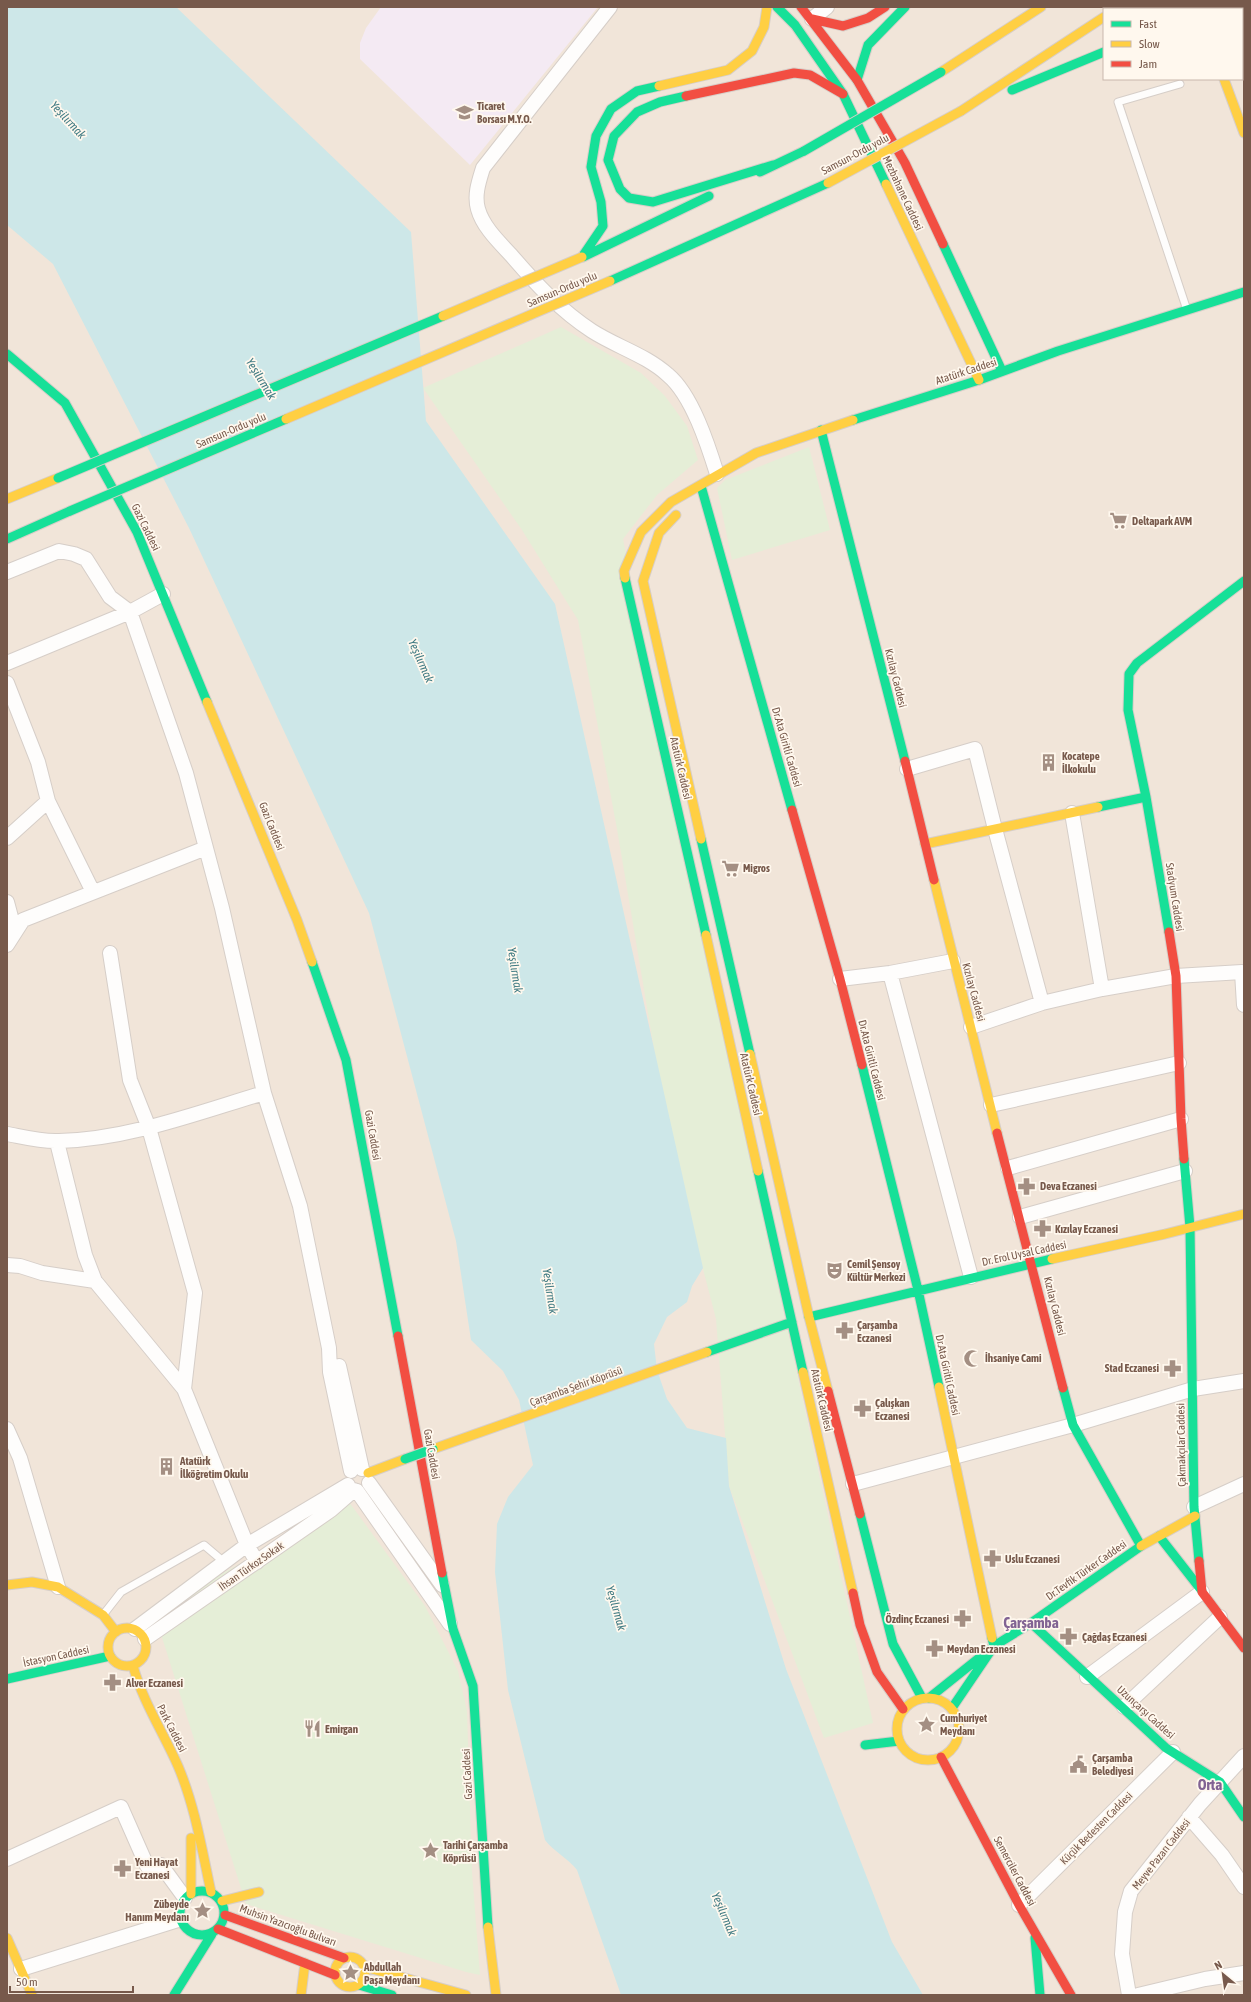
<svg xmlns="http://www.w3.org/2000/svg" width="1251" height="2002" font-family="'Asap Condensed',sans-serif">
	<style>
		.residential { fill: #f1e5d9; fill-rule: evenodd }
		.education { fill: #f4eaf3 }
		.green { fill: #e5eed7 }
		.water { fill: #cde7e8 }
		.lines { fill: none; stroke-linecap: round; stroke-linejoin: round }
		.lane-casing { stroke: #d6cec8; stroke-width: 9 }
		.street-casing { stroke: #d6cec8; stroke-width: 16 }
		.fast-casing { stroke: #d7cec8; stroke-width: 11 }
		.slow-casing { stroke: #d7cec8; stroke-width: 11 }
		.jam-casing { stroke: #d7cec8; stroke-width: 11 }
		.lane { stroke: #fefdfc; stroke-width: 7 }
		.street { stroke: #fefdfc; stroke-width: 14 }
		.fast { stroke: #16e098; stroke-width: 9 }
		.slow { stroke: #ffcf43; stroke-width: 9 }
		.jam { stroke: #f24e42; stroke-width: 9 }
		.fast-bridge-casing { stroke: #d7cec8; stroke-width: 11; stroke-linecap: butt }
		.slow-bridge-casing { stroke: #d7cec8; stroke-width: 11; stroke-linecap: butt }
		.fast-bridge { stroke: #16e098; stroke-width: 9 }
		.slow-bridge { stroke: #ffcf43; stroke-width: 9 }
		.labels { text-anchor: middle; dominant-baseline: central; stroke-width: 3.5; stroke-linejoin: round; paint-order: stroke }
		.poi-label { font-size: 11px; font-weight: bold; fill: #77594b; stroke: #fff8ee; text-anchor: start }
		.street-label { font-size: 11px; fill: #77594b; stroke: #fff8ee }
		.water-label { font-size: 12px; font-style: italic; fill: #417b83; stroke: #fff8ee }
		.district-label { font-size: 15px; font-weight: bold; fill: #816393; stroke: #fff8ee }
	</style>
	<rect width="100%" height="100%" fill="#f8f2ec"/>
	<path class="residential" d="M7,7H1244V1995H7ZM1104,9H1242V79H1104Z"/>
	<path class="education" d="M381,7H598L470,165L360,59V43L366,28Z"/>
	<path class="green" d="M561,327L641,373L665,396L687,426L698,460L657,495L623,539L698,918L873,1723L824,1738L729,1486L716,1319L669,1138L617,829L578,620L522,530L423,388Z
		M809,447L830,530L732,560L717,488L725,480Z
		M349,1502L425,1606L458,1671L467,1711L472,1872L480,1975L466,1972L246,1904L154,1612Z"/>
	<path class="water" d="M7,7H176L411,232L426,421L555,604L703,1268L692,1286L687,1302L667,1317L654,1344L657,1370L667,1399L687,1428L726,1438L729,1486L786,1669L892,1942L923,1995H621L577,1870C568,1858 554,1852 545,1840L508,1690L495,1572L497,1524L508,1497L533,1465L519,1400L503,1371L471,1340L456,1241L369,913L189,528L53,264L7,225Z"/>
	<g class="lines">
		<defs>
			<path id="lane" d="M1180,84L1118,102L1187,310
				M103,1615L121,1592L204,1545L224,1562"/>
			<path id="street" d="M610,7L483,168C479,181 474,195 478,209C483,227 499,242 511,255C536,284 560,310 592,331C617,347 646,355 668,375C692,395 708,445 717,474
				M812,19L827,7
				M7,572L59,551L74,554L86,559L110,597L130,612L186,773L222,908L264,1093L300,1206L329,1348L330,1372L351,1471
				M7,663L130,612L163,594
				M7,683L38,762L48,801L93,892
				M907,769L975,749L995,829L1042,1003
				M1072,813L1102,989
				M7,838L48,801
				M7,902L15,932
				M7,945L23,920L206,848
				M110,953L130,1080L149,1128L195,1293L184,1389L247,1545L257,1562
				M890,973L971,1277
				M840,979L890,973L953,961
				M971,1027L1042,1003L1102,989L1176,976L1242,972L1244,1005
				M991,1105L1179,1063
				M7,1134C23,1137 42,1142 59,1141C129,1139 197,1113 264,1093
				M57,1142L85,1255L95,1281L184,1389
				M1008,1168L1181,1119
				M1020,1217L1185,1171
				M7,1265L20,1266L42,1273L95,1281
				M339,1366L362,1469
				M7,1429L20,1458L58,1587
				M369,1483L442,1585
				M853,1484L1073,1425L1193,1389L1244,1381
				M357,1491L450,1624
				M1194,1507L1244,1484
				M135,1629L247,1545L348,1485
				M145,1639L331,1510L354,1490
				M1087,1677L1202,1592
				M1124,1707L1220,1617
				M1189,1817L1222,1855L1244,1887
				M7,1859L121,1807L147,1866L161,1865L185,1898
				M1019,1905L1173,1752
				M21,1969L181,1919
				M1129,1995L1122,1954L1125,1912L1131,1891L1200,1804L1244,1756
				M1138,1995L1205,1979L1244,1973"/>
			<path id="fast" d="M777,7L795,25L843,94L886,184
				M1223,9L1224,7
				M1242,72L1244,75
				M857,80L868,45L905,7
				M1012,90L1104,52
				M686,96L660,102L637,112L614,136L608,160L620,189L629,198L653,202L773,165
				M760,172L804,151
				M943,244L1002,371
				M582,257L603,226L601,202L591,167L596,136L611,109L637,91L659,86
				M583,257L709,196
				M610,281L828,183
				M7,354L65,403L137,532L207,702
				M853,420L979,380L1058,351L1244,292
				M821,430L905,761
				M701,486L792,810
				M7,539L70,511
				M625,578L706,935
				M1146,797L1128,710L1129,674L1137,663L1244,581
				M1098,807L1146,797L1169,932
				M701,839L750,1054
				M312,962L346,1060L398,1336
				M862,1065L918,1290L939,1387
				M1184,1159L1190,1227L1194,1507L1199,1561
				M758,1171L803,1372
				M809,1317L1052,1259
				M707,1352L792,1322
				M1063,1388L1073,1425L1141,1546
				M860,1514L893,1644L922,1698
				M1159,1536L1202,1591
				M442,1573L453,1629L473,1686L488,1927
				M1031,1623L1166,1748L1220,1782L1244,1817
				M7,1679L110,1656
				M929,1698L994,1646L1031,1623L1141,1546
				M952,1708L994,1646L992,1638
				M865,1745L899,1741
				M180 1913a22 22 0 1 1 44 0a22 22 0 1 1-44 0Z
				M1035,1938L1040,1995
				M359,1985L392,1995
				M174,1995L212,1934"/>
			<path id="slow" d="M941,72L1041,7
				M1224,79L1244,133
				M659,86L728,70L752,51L764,27L767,7
				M961,111L1104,17
				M886,184L979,380
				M7,499L58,478
				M676,515L659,533L643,581L701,839
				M625,578L624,571L641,532L671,502L756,453L853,420
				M207,702L297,920L312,962
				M925,844L1098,807
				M934,880L997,1133
				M706,935L758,1171
				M750,1054L809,1317L828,1391
				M1052,1259L1165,1234L1244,1214
				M803,1372L853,1593
				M939,1387L992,1638
				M433,1449L707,1352
				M368,1473L405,1459
				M1141,1546L1195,1516
				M7,1585L32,1582L58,1587L103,1615L116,1632
				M108 1647a19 19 0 1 1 38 0a19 19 0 1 1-38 0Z
				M133,1666C143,1702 163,1732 178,1766C195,1806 202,1850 211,1892
				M897 1729a31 31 0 1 1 62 0a31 31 0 1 1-62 0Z
				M191,1838V1894
				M222,1901L259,1892
				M488,1927L496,1995
				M7,1938L32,1995
				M335 1972a15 15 0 1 1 30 0a15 15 0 1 1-30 0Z
				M365,1967L466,1995
				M301,1995L305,1963"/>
			<path id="jam" d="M801,7L857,80L905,163L943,244
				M812,19L843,26L868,18L885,7
				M686,96L794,73L810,75L843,94
				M905,761L934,880
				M792,810L840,979L862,1065
				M1169,932L1176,976L1181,1119L1184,1159
				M997,1133L1063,1388
				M398,1336L442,1573
				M828,1391L860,1514
				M1199,1561L1202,1592L1244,1648
				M853,1593L860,1625L877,1672L903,1709
				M941,1757L1019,1905L1071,1995
				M225,1915L344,1958
				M218,1929L335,1975"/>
		</defs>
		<use href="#lane" class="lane-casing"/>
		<use href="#street" class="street-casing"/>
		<use href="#fast" class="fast-casing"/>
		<use href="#slow" class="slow-casing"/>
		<use href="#jam" class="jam-casing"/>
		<use href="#lane" class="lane"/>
		<use href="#street" class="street"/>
		<use href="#fast" class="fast"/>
		<use href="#slow" class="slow"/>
		<use href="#jam" class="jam"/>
		<defs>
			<path id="fast-bridge" d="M804,151L941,72
				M58,478L443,316
				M70,511L286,419
				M405,1459L433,1449"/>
			<path id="slow-bridge" d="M828,183L961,111
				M443,316L582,257
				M286,419L610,281"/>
		</defs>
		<use href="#fast-bridge" class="fast-bridge-casing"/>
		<use href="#slow-bridge" class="slow-bridge-casing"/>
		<use href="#fast-bridge" class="fast-bridge"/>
		<use href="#slow-bridge" class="slow-bridge"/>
	</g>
	<defs>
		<symbol id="school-bare" viewBox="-9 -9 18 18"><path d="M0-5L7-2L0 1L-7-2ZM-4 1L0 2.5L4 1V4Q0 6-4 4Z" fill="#a48f83" stroke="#fff8ee" stroke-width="2.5" paint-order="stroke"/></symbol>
		<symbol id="supermarket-bare" viewBox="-9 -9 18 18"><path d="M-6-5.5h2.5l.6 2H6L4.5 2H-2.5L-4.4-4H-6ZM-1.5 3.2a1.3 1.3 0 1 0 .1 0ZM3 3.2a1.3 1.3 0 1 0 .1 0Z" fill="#a48f83" stroke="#fff8ee" stroke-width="2.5" paint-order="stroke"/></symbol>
		<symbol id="building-bare" viewBox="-9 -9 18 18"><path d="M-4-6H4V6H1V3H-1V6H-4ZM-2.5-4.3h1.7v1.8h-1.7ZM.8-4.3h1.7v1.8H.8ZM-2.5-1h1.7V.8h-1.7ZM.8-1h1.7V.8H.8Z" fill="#a48f83" stroke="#fff8ee" stroke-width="2.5" paint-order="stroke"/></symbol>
		<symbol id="pharmacy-bare" viewBox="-9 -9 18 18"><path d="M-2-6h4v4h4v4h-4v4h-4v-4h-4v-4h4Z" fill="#a48f83" stroke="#fff8ee" stroke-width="2.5" paint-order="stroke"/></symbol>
		<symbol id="theatre-bare" viewBox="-9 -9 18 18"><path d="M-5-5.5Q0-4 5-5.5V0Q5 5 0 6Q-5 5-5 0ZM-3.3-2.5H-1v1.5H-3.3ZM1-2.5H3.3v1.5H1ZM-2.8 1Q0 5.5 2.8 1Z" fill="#a48f83" stroke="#fff8ee" stroke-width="2.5" paint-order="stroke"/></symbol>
		<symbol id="mosque-bare" viewBox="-9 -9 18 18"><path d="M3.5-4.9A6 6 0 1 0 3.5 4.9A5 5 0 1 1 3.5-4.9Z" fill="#a48f83" stroke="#fff8ee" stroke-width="2.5" paint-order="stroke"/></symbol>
		<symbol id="sight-bare" viewBox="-9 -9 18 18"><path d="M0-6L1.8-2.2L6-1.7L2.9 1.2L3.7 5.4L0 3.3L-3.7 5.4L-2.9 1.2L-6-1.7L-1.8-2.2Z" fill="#a48f83" stroke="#fff8ee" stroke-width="2.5" paint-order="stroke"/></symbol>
		<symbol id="restaurant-bare" viewBox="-9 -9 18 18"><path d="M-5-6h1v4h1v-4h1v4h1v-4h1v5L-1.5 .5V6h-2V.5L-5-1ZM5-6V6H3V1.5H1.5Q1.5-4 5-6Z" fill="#a48f83" stroke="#fff8ee" stroke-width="2.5" paint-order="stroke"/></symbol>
		<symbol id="civic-bare" viewBox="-9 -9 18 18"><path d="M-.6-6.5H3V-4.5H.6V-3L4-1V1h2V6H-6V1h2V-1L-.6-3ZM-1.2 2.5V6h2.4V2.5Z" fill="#a48f83" stroke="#fff8ee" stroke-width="2.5" paint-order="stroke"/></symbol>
	</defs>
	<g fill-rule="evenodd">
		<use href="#school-bare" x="452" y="100" width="25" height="25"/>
		<use href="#supermarket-bare" x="1106" y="508" width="25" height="25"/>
		<use href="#building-bare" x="1036" y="750" width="25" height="25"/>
		<use href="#supermarket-bare" x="718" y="856" width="25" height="25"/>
		<use href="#pharmacy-bare" x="1014" y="1174" width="25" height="25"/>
		<use href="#pharmacy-bare" x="1030" y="1216" width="25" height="25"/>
		<use href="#theatre-bare" x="822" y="1258" width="25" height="25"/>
		<use href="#pharmacy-bare" x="832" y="1318" width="25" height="25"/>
		<use href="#mosque-bare" x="960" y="1346" width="25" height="25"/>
		<use href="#pharmacy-bare" x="1160" y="1356" width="25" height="25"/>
		<use href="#pharmacy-bare" x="850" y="1396" width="25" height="25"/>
		<use href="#building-bare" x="154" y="1454" width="25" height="25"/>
		<use href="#pharmacy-bare" x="980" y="1546" width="25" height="25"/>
		<use href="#pharmacy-bare" x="950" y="1606" width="25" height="25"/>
		<use href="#pharmacy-bare" x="1056" y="1624" width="25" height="25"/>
		<use href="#pharmacy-bare" x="922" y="1636" width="25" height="25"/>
		<use href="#pharmacy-bare" x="100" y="1670" width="25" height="25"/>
		<use href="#sight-bare" x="914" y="1712" width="25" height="25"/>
		<use href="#restaurant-bare" x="300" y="1716" width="25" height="25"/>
		<use href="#civic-bare" x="1066" y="1752" width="25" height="25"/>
		<use href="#sight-bare" x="418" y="1838" width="25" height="25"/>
		<use href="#pharmacy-bare" x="110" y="1856" width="25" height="25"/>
		<use href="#sight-bare" x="190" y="1898" width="25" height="25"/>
		<use href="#sight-bare" x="338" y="1960" width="25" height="25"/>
	</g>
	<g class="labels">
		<g class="poi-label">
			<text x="477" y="106">Ticaret<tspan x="477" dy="13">Borsası M.Y.O.</tspan></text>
			<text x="1132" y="521">Deltapark AVM</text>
			<text x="1062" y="756">Kocatepe<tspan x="1062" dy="13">İlkokulu</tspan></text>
			<text x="743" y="868">Migros</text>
			<text x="1040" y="1186">Deva Eczanesi</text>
			<text x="1055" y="1229">Kızılay Eczanesi</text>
			<text x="847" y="1264">Cemil Şensoy<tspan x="847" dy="13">Kültür Merkezi</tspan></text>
			<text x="857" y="1325">Çarşamba<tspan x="857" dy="13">Eczanesi</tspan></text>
			<text x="985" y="1358">İhsaniye Cami</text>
			<text x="1159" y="1368" text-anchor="end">Stad Eczanesi</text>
			<text x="875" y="1403">Çalışkan<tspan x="875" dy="13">Eczanesi</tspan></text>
			<text x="180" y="1461">Atatürk<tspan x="180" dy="13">İlköğretim Okulu</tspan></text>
			<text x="1005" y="1559">Uslu Eczanesi</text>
			<text x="949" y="1619" text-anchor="end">Özdinç Eczanesi</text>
			<text x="1082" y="1637">Çağdaş Eczanesi</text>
			<text x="947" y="1649">Meydan Eczanesi</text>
			<text x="126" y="1683">Alver Eczanesi</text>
			<text x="940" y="1718">Cumhuriyet<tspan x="940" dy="13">Meydanı</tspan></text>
			<text x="325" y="1729">Emirgan</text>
			<text x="1092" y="1758">Çarşamba<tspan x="1092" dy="13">Belediyesi</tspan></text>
			<text x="443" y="1845">Tarihi Çarşamba<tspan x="443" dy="13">Köprüsü</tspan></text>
			<text x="135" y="1862">Yeni Hayat<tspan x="135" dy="13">Eczanesi</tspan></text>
			<text x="189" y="1904" text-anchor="end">Zübeyde<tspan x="189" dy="13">Hanım Meydanı</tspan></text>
			<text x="364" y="1967">Abdullah<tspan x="364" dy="13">Paşa Meydanı</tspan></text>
		</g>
		<g class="street-label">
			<text transform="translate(855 154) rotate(-28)">Samsun-Ordu yolu</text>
			<text transform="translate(903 193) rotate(65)">Mezbahane Caddesi</text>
			<text transform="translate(562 289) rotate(-23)">Samsun-Ordu yolu</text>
			<text transform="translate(966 371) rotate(-18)">Atatürk Caddesi</text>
			<text transform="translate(231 430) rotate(-23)">Samsun-Ordu yolu</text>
			<text transform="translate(146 527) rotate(64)">Gazi Caddesi</text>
			<text transform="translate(896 678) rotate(76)">Kızılay Caddesi</text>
			<text transform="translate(787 747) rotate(74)">Dr.Ata Giritli Caddesi</text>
			<text transform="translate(681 768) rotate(77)">Atatürk Caddesi</text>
			<text transform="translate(272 826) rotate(68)">Gazi Caddesi</text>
			<text transform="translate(1175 897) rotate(81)">Stadyum Caddesi</text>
			<text transform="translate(974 992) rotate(75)">Kızılay Caddesi</text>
			<text transform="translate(872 1060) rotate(76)">Dr.Ata Giritli Caddesi</text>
			<text transform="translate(751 1084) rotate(77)">Atatürk Caddesi</text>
			<text transform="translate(373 1135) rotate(80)">Gazi Caddesi</text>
			<text transform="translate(1024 1253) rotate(-12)">Dr. Erol Uysal Caddesi</text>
			<text transform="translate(1055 1306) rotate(76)">Kızılay Caddesi</text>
			<text transform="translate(948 1375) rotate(78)">Dr.Ata Giritli Caddesi</text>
			<text transform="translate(576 1386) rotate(-20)">Çarşamba Şehir Köprüsü</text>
			<text transform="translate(822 1400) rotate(77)">Atatürk Caddesi</text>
			<text transform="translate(1181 1445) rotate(-91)">Çakmakçılar Caddesi</text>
			<text transform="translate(432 1454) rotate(80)">Gazi Caddesi</text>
			<text transform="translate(251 1566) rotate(-35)">İhsan Türkoz Sokak</text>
			<text transform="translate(1086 1570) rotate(-35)">Dr.Tevfik Türker Caddesi</text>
			<text transform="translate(56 1656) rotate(-12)">İstasyon Caddesi</text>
			<text transform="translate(1146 1712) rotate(42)">Uzunçarşı Caddesi</text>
			<text transform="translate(172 1728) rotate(63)">Park Caddesi</text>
			<text transform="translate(467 1774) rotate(-93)">Gazi Caddesi</text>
			<text transform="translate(1096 1828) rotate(-45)">Küçük Bedesten Caddesi</text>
			<text transform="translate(1161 1854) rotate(-52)">Meyve Pazarı Caddesi</text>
			<text transform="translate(1015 1871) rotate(62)">Semerciler Caddesi</text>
			<text transform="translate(288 1925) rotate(20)">Muhsin Yazıcıoğlu Bulvarı</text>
		</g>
		<g class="water-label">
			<text transform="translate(68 120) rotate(47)">Yeşilırmak</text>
			<text transform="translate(261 379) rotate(58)">Yeşilırmak</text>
			<text transform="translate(421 661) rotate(66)">Yeşilırmak</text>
			<text transform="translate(515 970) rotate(81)">Yeşilırmak</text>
			<text transform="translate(550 1291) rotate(81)">Yeşilırmak</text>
			<text transform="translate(616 1608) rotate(74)">Yeşilırmak</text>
			<text transform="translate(724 1914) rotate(67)">Yeşilırmak</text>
		</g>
		<g class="district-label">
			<text x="1031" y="1622">Çarşamba</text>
			<text x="1210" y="1784">Orta</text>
		</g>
	</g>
	<rect width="1251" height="2002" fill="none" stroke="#77594b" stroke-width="16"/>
	<rect x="1103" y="8" width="140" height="72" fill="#fff8ee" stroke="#c9b8ad"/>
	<rect x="1111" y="21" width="20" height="6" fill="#16e098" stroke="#c9b8ad"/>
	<text x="1139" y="28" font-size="12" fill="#77594b">Fast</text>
	<rect x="1111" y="41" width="20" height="6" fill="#ffcf43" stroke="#c9b8ad"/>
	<text x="1139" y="48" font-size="12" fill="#77594b">Slow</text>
	<rect x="1111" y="61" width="20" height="6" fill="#f24e42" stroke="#c9b8ad"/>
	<text x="1139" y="68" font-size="12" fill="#77594b">Jam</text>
	<g transform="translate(1223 1974) rotate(331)" stroke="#fff8ee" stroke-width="3" paint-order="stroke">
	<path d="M0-3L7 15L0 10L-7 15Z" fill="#77594b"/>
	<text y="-6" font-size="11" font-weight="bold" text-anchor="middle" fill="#77594b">N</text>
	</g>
	<path d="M10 1986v6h123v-6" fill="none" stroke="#77594b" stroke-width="2"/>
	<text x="16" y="1986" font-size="12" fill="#77594b" stroke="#fff8ee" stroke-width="3" paint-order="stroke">50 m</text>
</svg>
